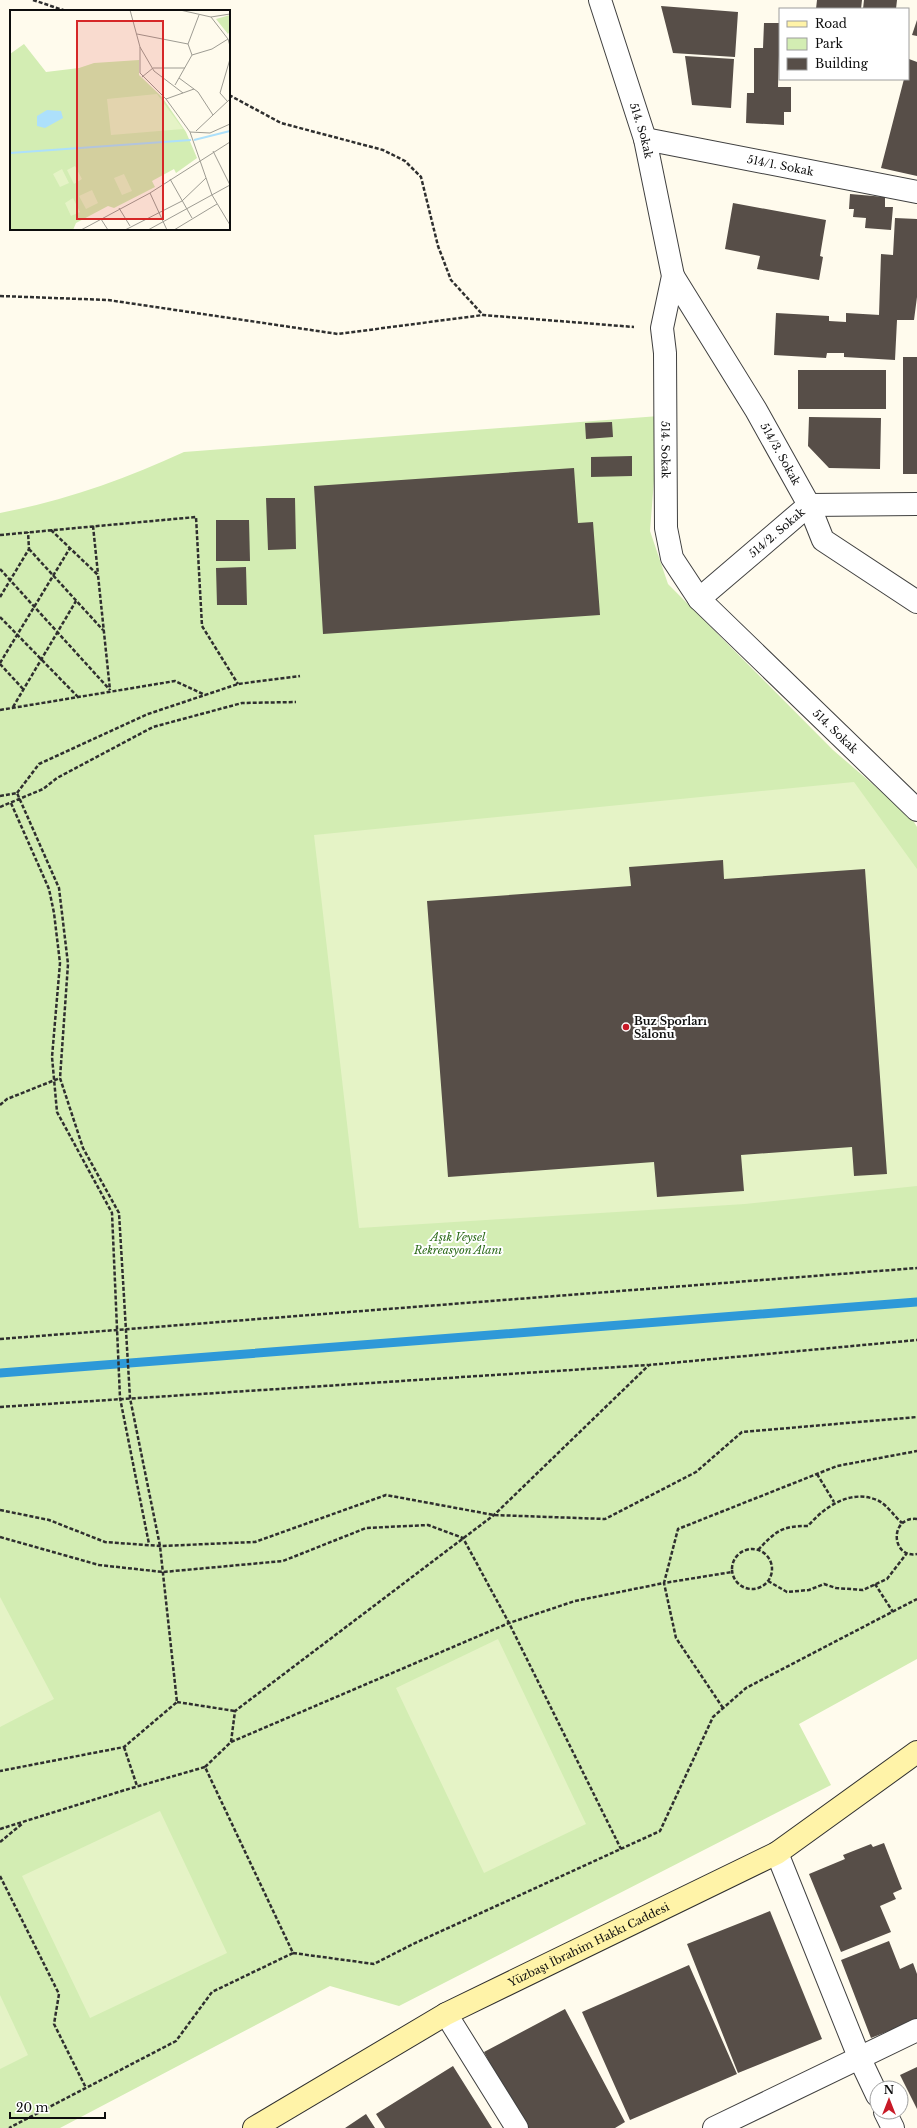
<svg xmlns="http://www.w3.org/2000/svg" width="917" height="2128" font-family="'Libre Baskerville',serif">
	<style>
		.green { fill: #d3edb3 }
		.pitch { fill: #e5f3c6 }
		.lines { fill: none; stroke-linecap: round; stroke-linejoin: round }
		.stream { stroke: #2e99d8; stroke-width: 9 }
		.building { fill: #574e48 }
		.minor-casing { stroke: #404040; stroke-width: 24 }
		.tertiary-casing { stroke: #404040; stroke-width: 24 }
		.secondary-casing { stroke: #2f2f2f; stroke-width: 24 }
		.path { stroke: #2f2f2f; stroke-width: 2.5; stroke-dasharray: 4 2; stroke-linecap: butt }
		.minor { stroke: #fff; stroke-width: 22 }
		.tertiary { stroke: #fff; stroke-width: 22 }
		.secondary { stroke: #fff3a8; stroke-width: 22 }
		.poi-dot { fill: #c81a27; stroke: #fff; stroke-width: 1.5 }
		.labels { text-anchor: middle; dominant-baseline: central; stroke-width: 4; stroke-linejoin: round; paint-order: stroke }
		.street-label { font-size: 11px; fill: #0d0d0d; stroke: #fff }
		.poi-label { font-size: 11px; font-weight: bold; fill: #0d0d0d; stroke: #fff; text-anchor: start }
		.park-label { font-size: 11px; font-style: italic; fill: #2b6a18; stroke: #fff }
		.inset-river { fill: none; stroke: #ade0fb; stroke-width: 2 }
		.inset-road { fill: none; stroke: #9e9c93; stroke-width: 1 }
		.view { fill: #d62828; fill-opacity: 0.15; stroke: #d62828; stroke-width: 2 }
		.inset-edge { fill: none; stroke: #0d0d0d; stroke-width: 2 }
	</style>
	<rect width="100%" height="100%" fill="#fffbed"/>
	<path class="green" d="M659,416L650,531L668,584L833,750L911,817L917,827V1659L799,1724L831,1785L399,2006L330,1986L60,2128H0V513C63,501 126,479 184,452Z"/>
	<path class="pitch" d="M854,782L917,869V1186L745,1204L359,1228L314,835Z
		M0,1597L54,1699L0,1727Z
		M498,1639L586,1824L484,1873L396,1688Z
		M160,1811L227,1953L90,2018L22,1876Z
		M0,1995L28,2055L0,2069Z"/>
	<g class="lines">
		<path class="stream" d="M0,1373L917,1302"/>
	</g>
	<path class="building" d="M817,0H862L861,9H816Z
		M864,0H897L896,9H863Z
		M661,6L738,12L735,57L673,53Z
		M917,20V36L912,35Z
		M764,23H780L778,87H791V112H784V125L746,123L747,93H754V48H763Z
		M685,56L734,59L731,108L692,105Z
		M909,59L917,62V176L881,168L904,79H908Z
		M850,194L885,197V207H893L891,230L865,228L866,218L853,217L854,209H849Z
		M733,203L826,220L820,256L823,257L819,280L757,269L760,256L725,249Z
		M895,218L917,219V297L914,320H897L895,360L844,357V353H827L826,358L774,355L776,313L829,316V321L846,322V313L897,316L879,315L881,254L893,255Z
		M903,357H917V474H903Z
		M798,370H886V409H798Z
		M809,417L881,418L880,469L829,468L808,446Z
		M612,422L613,437L586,439L585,423Z
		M632,456V476L591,477V457Z
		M574,468L578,523L593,522L600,615L323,634L314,486Z
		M266,498H295L296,549L268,550Z
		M216,520H249L250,561H216Z
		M246,567L247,605H217L216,568Z
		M723,860L724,879L865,869L887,1174L854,1176L852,1147L741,1155L744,1191L657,1197L654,1162L448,1177L427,901L631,886L629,867Z
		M884,1843L902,1889L893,1893L896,1899L880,1906L891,1932L841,1952L809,1874L845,1859L843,1855L871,1844L873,1847Z
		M770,1911L822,2039L738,2073L687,1944Z
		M889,1941L900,1969L913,1963L917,1974V2020L871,2038L841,1960Z
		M689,1965L737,2074L630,2120L582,2012Z
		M565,2009L625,2122L615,2128H524L484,2052Z
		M453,2066L492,2128H385L376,2114Z
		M917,2067V2109L900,2075Z
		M366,2114L375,2128H345Z"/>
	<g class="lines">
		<defs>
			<g id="minor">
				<path id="s1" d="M645,139L917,192"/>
				<path id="s2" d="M673,276L756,410L809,505L823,540L917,602"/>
				<path id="s3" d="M699,599L809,505L917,504"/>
				<path d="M777,1853L859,2057L877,2095"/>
				<path d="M446,2014L517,2128"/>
				<path d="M885,2112L893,2128"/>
				<path d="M714,2128L917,2030"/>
			</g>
			<g id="tertiary">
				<path id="s4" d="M600,0L645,139L673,276L662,328L665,353L666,528L672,558L699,599L917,810"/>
			</g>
			<g id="secondary">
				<path id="s5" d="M254,2128L446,2014L777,1853L917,1752"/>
			</g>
		</defs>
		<use href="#minor" class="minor-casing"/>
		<use href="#tertiary" class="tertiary-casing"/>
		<use href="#secondary" class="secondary-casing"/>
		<path class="path" d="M33,0L66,11
			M229,95L281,123L383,150L405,161L421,177L438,246L451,280L483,315
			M0,296L108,300L338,334L483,315L634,327
			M93,526L98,574
			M51,530L98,575L110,690
			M0,535L196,517L202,626L238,684
			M29,549L103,630
			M0,569L110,690
			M0,597L29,549L28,532
			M0,617L78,697
			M0,663L70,548
			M0,664L24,690
			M13,707L76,601
			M0,710L175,681L205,695
			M17,793L39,764L148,714L238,684L300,676
			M0,796L17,793L59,888L68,964L60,1078L83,1148L119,1213L130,1398L160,1546L177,1702L124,1747L0,1771
			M11,803L49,889L54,913L60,963L52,1057L57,1112L112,1213L120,1398L149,1544
			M0,807L43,789L57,778L153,727L242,703L296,702
			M0,1105L7,1099L60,1078
			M0,1339L917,1268
			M0,1407L648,1365
			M817,1474L834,1502
			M0,1510L49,1520L105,1542L160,1546L255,1542L386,1495L494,1515L605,1519L696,1472L742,1432L917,1417
			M917,1519C889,1516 891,1559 917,1554
			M0,1537L99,1565L163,1572L283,1561L366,1528L428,1525L463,1538L509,1623L621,1849
			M732 1569a20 20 0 1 1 40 0a20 20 0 1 1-40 0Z
			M758,1550C776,1531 781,1526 808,1526C825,1506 852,1488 879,1501C887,1505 895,1517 902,1523
			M768,1581L787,1592L809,1590L824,1584L836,1588L863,1590L887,1579L907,1553
			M875,1584L893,1612
			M177,1702L235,1711
			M723,1708L676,1638L664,1583L732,1572
			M231,1742L509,1623L575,1601L664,1583L678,1529L837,1466L917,1451
			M124,1747L137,1786
			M205,1767L231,1742L235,1711L494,1515L649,1365L917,1340
			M0,1829L125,1790L205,1767L293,1953L212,1992L176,2041L9,2128
			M0,1842L23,1823
			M0,1876L59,1994L54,2024L86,2088
			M293,1953L374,1964L411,1945L660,1831L713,1717L746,1688L917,1599"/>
		<use href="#minor" class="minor"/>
		<use href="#tertiary" class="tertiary"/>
		<use href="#secondary" class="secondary"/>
	</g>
	<circle class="poi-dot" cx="626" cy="1027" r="4"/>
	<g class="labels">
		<g class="street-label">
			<text stroke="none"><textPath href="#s4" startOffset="137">514. Sokak</textPath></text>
			<text stroke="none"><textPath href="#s1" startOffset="138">514/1. Sokak</textPath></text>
			<text stroke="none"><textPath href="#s4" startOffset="461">514. Sokak</textPath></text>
			<text stroke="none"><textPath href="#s2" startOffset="208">514/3. Sokak</textPath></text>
			<text stroke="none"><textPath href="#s3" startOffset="102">514/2. Sokak</textPath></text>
			<text stroke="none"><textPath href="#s4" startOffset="809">514. Sokak</textPath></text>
			<text stroke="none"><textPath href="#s5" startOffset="382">Yüzbaşı İbrahim Hakkı Caddesi</textPath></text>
		</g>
		<g class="poi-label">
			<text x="634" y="1021">Buz Sporları<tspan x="634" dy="13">Salonu</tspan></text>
		</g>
		<g class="park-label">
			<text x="458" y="1237">Aşık Veysel<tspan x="458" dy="13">Rekreasyon Alanı</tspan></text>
		</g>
	</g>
	<g transform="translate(10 10)">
		<rect width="220" height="220" fill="#fffbed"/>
		<path d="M220,5V21L218,24L206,9ZM14,34L36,62L69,58L84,53L129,50V65L152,87L176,122L187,148L166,163L164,159L142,171L145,177L104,198L98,196L66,213L63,220H0V44Z" fill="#d3edb3"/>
		<path d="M147,84L173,119L101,125L97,89ZM65,156L72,169L64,174L57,160ZM52,159L59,173L50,177L43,164ZM114,164L122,181L112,185L104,168ZM82,180L88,193L76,199L69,186ZM63,188L70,202L61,206L55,193Z" fill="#e5f3c6"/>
		<path d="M37,100L51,101L53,108L35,118L27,116V106Z" fill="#ade0fb"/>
		<path class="inset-river" d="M184,130L220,121M0,143L181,130"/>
		<path class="inset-road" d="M120,0L130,37V63L156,89L180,122L202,185L220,215M170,0L201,7L220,4M201,7L218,29L220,36M127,24L178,34M130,37L144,61L173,83M182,45L202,39L218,29M132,67L143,58H175M169,68L188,82L203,105M165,75L182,45L178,34L189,5M156,89L184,79M218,92L210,83L220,49M186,121L220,89M180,122L200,123L220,114M203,141L220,175M160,169L182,208M140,183L157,220M109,198L120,216M91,209L98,220M71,220L140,183L220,132M115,220L172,191L196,168M138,220L220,175M164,220L207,194"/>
		<path class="view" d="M67,11H153V209H67Z"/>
		<rect width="220" height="220" class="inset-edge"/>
	</g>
	<rect x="779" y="8" width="130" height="72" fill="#ffffff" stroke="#9e9e9e"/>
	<rect x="787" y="21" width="20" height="6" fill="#fff3a8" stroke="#9e9e9e"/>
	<text x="815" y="28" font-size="12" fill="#0d0d0d">Road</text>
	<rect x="787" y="38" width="20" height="12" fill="#d3edb3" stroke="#9e9e9e"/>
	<text x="815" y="48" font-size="12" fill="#0d0d0d">Park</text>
	<rect x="787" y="58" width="20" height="12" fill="#574e48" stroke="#9e9e9e"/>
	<text x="815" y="68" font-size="12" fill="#0d0d0d">Building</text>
	<g transform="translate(889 2100)"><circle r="19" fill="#ffffff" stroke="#9e9e9e"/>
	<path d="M0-3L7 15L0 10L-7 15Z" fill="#c81a27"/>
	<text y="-6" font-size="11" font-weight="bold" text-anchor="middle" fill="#0d0d0d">N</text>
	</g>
	<path d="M10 2112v6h95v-6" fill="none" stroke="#0d0d0d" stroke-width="2"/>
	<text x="16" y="2112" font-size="12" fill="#0d0d0d" stroke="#ffffff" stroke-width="3" paint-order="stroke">20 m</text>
</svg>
